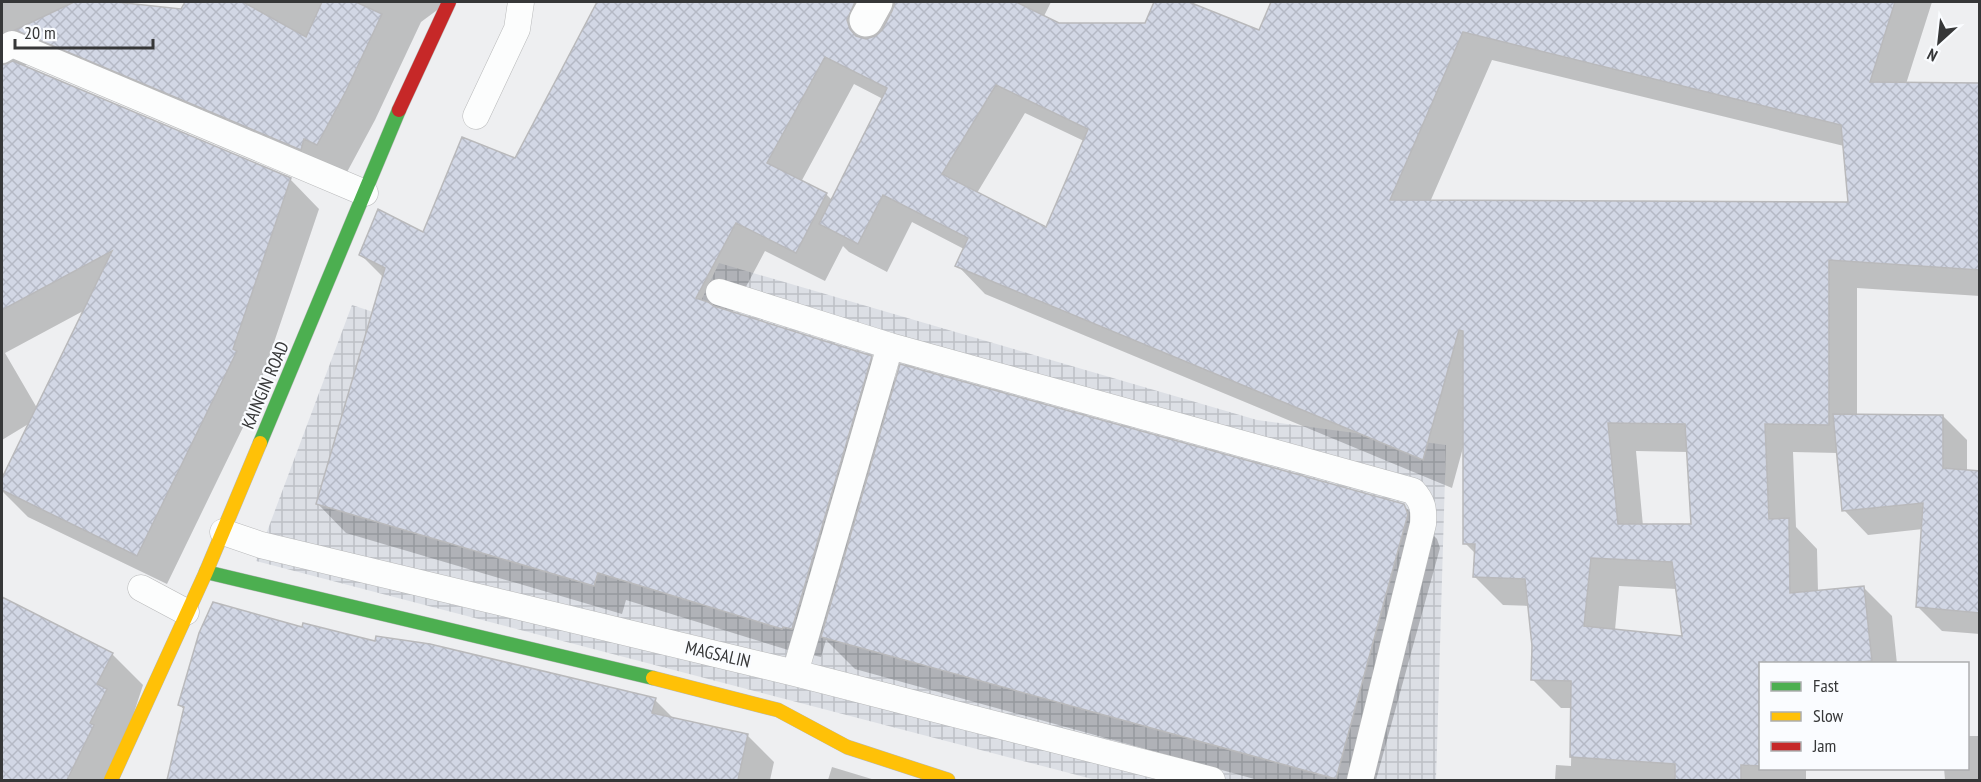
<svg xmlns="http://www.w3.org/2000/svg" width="1981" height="782" font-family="'PT Sans Narrow',sans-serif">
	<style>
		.industrial { fill: url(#industrial-grid) }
		.shadow { fill: #0003; fill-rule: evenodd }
		.building { fill: url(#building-cross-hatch); stroke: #b9b9bb; stroke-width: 1.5; fill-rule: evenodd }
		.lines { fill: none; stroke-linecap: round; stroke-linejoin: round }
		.lane-casing { stroke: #b8b9ba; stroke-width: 27 }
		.street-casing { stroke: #b8b9ba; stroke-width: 34 }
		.fast-casing { stroke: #b8b9ba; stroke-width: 15 }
		.slow-casing { stroke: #b8b9ba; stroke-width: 15 }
		.jam-casing { stroke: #b8b9ba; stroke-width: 15 }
		.lane { stroke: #fcfdfd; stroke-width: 26 }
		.street { stroke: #fcfdfd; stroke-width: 33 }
		.fast { stroke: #4caf50; stroke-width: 14 }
		.slow { stroke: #ffc107; stroke-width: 14 }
		.jam { stroke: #c62828; stroke-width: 14 }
		.labels { text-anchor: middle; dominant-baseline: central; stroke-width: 4.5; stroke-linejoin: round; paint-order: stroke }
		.street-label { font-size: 18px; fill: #363738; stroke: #fafcff }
	</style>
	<defs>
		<pattern id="industrial-grid" width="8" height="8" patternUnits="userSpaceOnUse" patternTransform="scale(1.5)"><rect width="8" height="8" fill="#dcdfe5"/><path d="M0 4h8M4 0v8" fill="none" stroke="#bdc0c5"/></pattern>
		<pattern id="building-cross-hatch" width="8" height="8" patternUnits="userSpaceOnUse" patternTransform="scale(1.5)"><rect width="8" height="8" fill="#d2d7e5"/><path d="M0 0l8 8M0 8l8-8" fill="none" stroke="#b5b9c5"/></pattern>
	</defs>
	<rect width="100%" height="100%" fill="#eeeff1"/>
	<path class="industrial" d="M719,263L1257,420L1446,445L1436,780H1096L256,561L352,305L652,404Z"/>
	<path class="shadow" d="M2,2H103L255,19L245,13L234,2H448L421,22L375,120L346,174L34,60L23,67L290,179L319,209L262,378L265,382L167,584L28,517L2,491V481L30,423L2,440ZM85,310L37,408L5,353Z
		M599,2H1051L1044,16L1059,25H1146L1156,2H1185L1259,32L1273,2H1932L1906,84H1980V296L1857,288V416H1943L1967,440V471L1980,472V634L1942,631L1918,607L1923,529L1868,535L1844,510L1838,453L1793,452L1796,527L1817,549L1818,592L1863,587L1892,616L1897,664H1760V768H1806V780H1555L1556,765L1571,766L1572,708H1561L1532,679L1533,646L1530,606L1503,605L1475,577L1476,554L1465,543L1464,444L1452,488L985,294L957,265L964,249L912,222L887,272L849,252L843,246L825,281L765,251L732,313L871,357L896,383L1404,506L1437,539L1440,548L1376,780H1258L855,669L826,640L821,657L812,655L811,657L626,600L622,614L346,533L318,504L383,277L361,255L424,234L516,160ZM1492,60L1844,146L1849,203L1430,202ZM854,84L883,99L832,200L826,194L801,182ZM1025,113L1084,141L1046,229L977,193ZM1636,451L1688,452L1692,525L1643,526ZM1619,586L1677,589L1684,638L1615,630Z
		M2,599L112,654L143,685L112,780H2Z
		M303,629L655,700L675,720L747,735L774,762L770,780H168L185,710L179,705Z
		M1968,736H1980V780H1945L1944,768H1968Z
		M832,767L875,780H828Z"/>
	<path class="building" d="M74,2H116L181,9L185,2H243L306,37L322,2H356L382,14L346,91L317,145L304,139L301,150L15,30Z
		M597,2H855L847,20L850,29L856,36L866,39L875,36L882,30L892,11L895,2H1016L1059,23H1145L1154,2H1189L1259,30L1271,2H1895L1870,82L1980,83V270L1829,260V425L1765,424L1769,519L1789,518L1790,593L1864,586L1872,661L1848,663H1761V766L1741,765V780H1675V764L1570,757L1571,681L1531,680L1532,646L1525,579L1473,577L1475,544H1463V331L1459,330L1423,460L955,266L968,238L883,195L858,244L819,224L887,88L825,57L767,163L827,193L796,253L736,223L696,298L708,302L714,306L872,356L792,629L783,627L782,629L598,573L594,586L316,504L385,268L359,255L378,209L423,232L462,137L515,158ZM1463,32L1841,125L1848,202L1390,200ZM996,85L1088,129L1046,227L942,174ZM1608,423L1685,424L1691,524H1618ZM1591,558L1672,562L1682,636L1584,626Z
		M13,61L291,178L233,349L237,351L137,556L2,490V478L112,251L2,310V65Z
		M900,364L1404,504L1408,514L1336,779L821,637Z
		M1833,414L1943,415V468L1980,471V613L1916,607L1923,503L1842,511Z
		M2,597L113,653L97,684L107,689L90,723L94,725L67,780H2Z
		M213,602L302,627L303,623L375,641L376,636L430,644L656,698L652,713L748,734L738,780H167L184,707L178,705L199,633Z"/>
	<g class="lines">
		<defs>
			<path id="lane" d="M2,50L12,44L365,193
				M476,116L517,29L521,2
				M719,292L890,346
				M223,532L261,545L795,673L1212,780
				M141,588L186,612
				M795,673L890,346L1413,491C1423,502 1424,509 1423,524L1360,780"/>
			<path id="street" d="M866,20L876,2"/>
			<path id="fast" d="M260,443L399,110
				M206,572L653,678"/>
			<path id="slow" d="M653,678L778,710L847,747L948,780
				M111,780L206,572L260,443"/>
			<path id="jam" d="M399,110L449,2"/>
		</defs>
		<use href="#lane" class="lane-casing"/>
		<use href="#street" class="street-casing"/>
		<use href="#fast" class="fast-casing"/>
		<use href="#slow" class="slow-casing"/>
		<use href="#jam" class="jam-casing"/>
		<use href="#lane" class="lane"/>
		<use href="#street" class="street"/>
		<use href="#fast" class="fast"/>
		<use href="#slow" class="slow"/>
		<use href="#jam" class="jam"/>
	</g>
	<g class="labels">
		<g class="street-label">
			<text transform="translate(265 385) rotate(-67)">KAINGIN ROAD</text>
			<text transform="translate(718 654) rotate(13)">MAGSALIN</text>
		</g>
	</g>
	<rect width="1981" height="782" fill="none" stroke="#363738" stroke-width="6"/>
	<rect x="1759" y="662" width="210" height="108" fill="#fafcff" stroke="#acadaf" stroke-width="1.5"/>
	<rect x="1771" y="682" width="30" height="9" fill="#4caf50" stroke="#acadaf" stroke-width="1.5"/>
	<text x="1813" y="692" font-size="18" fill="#363738">Fast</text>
	<rect x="1771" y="712" width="30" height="9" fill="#ffc107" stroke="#acadaf" stroke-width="1.5"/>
	<text x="1813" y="722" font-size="18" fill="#363738">Slow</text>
	<rect x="1771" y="742" width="30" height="9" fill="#c62828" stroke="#acadaf" stroke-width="1.5"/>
	<text x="1813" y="752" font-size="18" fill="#363738">Jam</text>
	<g transform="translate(1939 42) rotate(207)" stroke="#fafcff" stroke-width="4.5" paint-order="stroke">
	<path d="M0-4.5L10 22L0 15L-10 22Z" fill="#363738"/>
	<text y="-9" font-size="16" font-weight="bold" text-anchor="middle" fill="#363738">N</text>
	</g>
	<path d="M15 39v9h138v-9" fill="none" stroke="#363738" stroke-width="3"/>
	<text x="24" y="39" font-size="18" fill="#363738" stroke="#fafcff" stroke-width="4.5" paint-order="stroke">20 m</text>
</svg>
